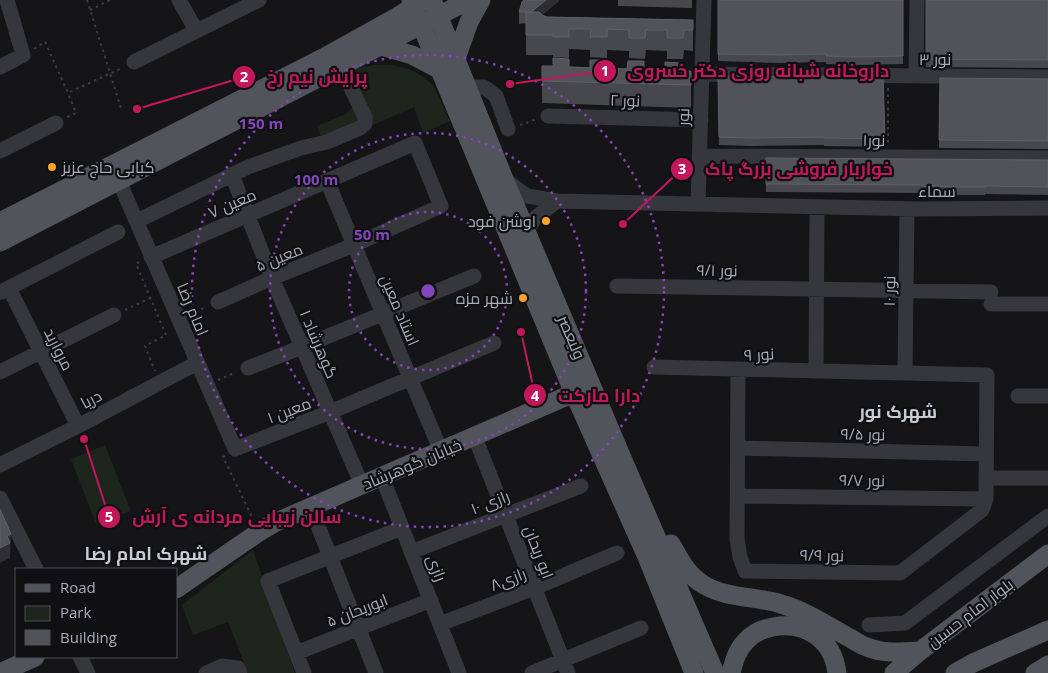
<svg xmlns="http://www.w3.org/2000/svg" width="1048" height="673" font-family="'Open Sans',Cairo,sans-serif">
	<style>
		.green { fill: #1d251d }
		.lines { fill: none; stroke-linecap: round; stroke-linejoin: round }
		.path { stroke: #3c3e43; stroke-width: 2; stroke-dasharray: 2.5 4; stroke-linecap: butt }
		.minor { stroke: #36373c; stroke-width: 15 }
		.major { stroke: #51545b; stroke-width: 19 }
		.wall { fill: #46484c }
		.shaded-wall { fill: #2e2f32 }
		.building { fill: #515358; stroke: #5e6167 }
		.ring { fill: none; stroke: #8446be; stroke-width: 2.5; stroke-dasharray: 2.5 5 }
		.poi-dot { fill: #fba229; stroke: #101012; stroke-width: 2 }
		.labels { text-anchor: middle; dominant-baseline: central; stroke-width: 4.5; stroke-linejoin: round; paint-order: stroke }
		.street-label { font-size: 16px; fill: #a6adb8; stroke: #101012 }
		.poi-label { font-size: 16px; fill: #a6adb8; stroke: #101012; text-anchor: end }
		.neighbourhood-label { font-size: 18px; font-weight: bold; fill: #c7cbd3; stroke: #101012 }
		.centre { fill: #8446be; stroke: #101012; stroke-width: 2.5 }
		.ring-label { font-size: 15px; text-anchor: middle; font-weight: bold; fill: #8446be; stroke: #101012; stroke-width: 4.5; stroke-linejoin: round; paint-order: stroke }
		.leader { fill: none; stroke: #c2185b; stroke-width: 2 }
		.callout-dot { fill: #c2185b; stroke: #101012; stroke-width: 2 }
		.mark-label { font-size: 15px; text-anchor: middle; font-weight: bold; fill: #fff }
		.callout-label { font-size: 18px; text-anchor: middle; font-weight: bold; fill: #c2185b; stroke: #101012; stroke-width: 4.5; stroke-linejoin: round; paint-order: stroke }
	</style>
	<rect width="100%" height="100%" fill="#151517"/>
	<path class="green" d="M374,65H392L409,69L422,76L433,85L450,121L423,133L414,107L373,125L348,75L358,68Z
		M354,106L362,124L323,142L317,126L346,114Z
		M105,445L131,511L96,524L71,459Z
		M253,550L295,673H248L228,622L193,635L182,605Z"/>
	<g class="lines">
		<path class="path" d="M87,0L121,108
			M90,10L110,0
			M34,49L45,42L68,93L122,68
			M888,88V143
			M67,117L76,113L68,93
			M520,125L537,119
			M139,262L136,264L166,335L145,346L155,371
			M125,310L150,298
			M189,314L206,307
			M218,380L236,372
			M225,456L223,457L253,519"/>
		<path class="minor" d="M179,0L196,30
			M134,62L259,0
			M0,67L23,55L7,0
			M702,74L1048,77
			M916,76L917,0
			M468,87H484L496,96L508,129
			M548,116L701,120
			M0,151L56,123
			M700,156L1048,158
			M232,175L272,278L362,485
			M504,179L527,196L557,201L919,209L1048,208
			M119,181L235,449L330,412L494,343
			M327,181L441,451
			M698,204L704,0
			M137,221L248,167L301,148L327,142L360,128L365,124V117L341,67
			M527,230L535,218L557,201
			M151,257L415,143L441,206L354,245L272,278L218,302
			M617,286L991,292
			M9,288L78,426
			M1,292L118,232
			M991,304H1048
			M654,367C765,370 876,372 987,375L986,499L982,510L900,573L745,571L740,557L737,539L738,369
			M248,368L302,347L474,276
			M816,371L817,207
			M0,372L114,315
			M905,373L907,209
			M1018,396H1048
			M478,445L568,673
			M738,448L986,454
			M0,465L78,426L197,363
			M382,477L459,673
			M986,478H1048
			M738,496L986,499
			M0,498L36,569
			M311,508L376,673
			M411,552L581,486
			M440,624L534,588L617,553
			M869,625L905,623L1048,516
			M296,653L431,600
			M80,657L88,673
			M206,673L222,666L238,668L240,673
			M304,673L268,581L402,528
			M532,673L641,628"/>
		<path class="major" d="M411,0L574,393L647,557L694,673
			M432,0L504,179L622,458L715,673
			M381,46L412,55L439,69
			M456,58L469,22L481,0
			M0,222L323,58L395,18L423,1
			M0,242L469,0
			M671,544C681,561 686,574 704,585C728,599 756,596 781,604C806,611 828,626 850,638C855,641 861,645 867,647C883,654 903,652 920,651
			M176,589L259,532L274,523L574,393
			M0,673L35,657
			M731,673C734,661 737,650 746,641C753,633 762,629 773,627C805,621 833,639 837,673
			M894,673L920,651L1048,554
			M955,673L973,663L1048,630
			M1035,673L1048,665"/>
	</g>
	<path class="wall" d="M559,0V1L542,15L547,17L693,20V51L684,50L683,59H667V51L646,50L645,59L629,58V51L607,50V58L590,57V50L569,49V58L553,57V55H526V23L519,24V12Z
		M618,0H692V8L618,6Z
		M718,0H903V64L856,65L826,64V62L779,63L718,61Z
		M926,0H1048V68L926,67Z
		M553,66L691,71V108L542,103V81Z
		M718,76L883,77L885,147L824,146V145L751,146L719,145Z
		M940,78L1048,79V149L939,148Z
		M766,158L1048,160V195L985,194V195H956L924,194V193L766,192Z"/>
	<path class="shaded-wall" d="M546,0H559V1L526,28V16Z
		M11,534L10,558L0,563V548L7,536Z"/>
	<path class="building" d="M524,0H546L531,12H519L522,2Z
		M718,0H903V56L856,57L826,56V54L779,55L718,54Z
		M926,0H1048V60L926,59Z
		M526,12H539L542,15L547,17L693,20V30H684L683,38H667V30H646L645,38H629V30L607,29V37H590L591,29H569V37H553V35H526Z
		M553,58L569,59V67L590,68V60H607L606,68L627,69L628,61H644V70H665V62L681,63V71H691V85L542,81V66H553Z
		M718,76L883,77L885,139L824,138V137L751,138L719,137Z
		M940,78L1048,79V141L939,140Z
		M766,158L1048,160V187L985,186V187H956L924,186V185L766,184Z
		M0,509L11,534L7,536L10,543L0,548Z"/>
	<g class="ring">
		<circle cx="428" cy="291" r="79"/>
		<circle cx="428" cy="291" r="158"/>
		<circle cx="428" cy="291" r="236"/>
	</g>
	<g class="poi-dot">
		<circle cx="52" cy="167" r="5"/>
		<circle cx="546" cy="221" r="5"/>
		<circle cx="523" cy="298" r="5"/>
	</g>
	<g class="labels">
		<g class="street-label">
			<text x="935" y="59">نور ۳</text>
			<text transform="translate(625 100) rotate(2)">نور ۲</text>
			<text transform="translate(683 117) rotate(-88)">نور</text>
			<text transform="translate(874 140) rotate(1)">نور۱</text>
			<text x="937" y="191">سماء</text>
			<text transform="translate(232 203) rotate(-23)">معین ۷</text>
			<text transform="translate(279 257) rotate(-22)">معین ۵</text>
			<text transform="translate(717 270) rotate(1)">نور ۹/۱</text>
			<text transform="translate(889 291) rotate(-89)">نور ۱۰</text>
			<text transform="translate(193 309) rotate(67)">امام رضا</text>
			<text transform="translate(400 310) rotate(67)">استاد معین</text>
			<text transform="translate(572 337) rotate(67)">ولیعصر</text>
			<text transform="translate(319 344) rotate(67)">گوهرشاد ۱</text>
			<text transform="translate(59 349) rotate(63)">مروارید</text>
			<text transform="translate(759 354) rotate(-3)">نور ۹</text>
			<text transform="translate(91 399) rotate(-28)">دریا</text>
			<text transform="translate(289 410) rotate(-21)">معین ۱</text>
			<text transform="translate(863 434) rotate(1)">نور ۹/۵</text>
			<text transform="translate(412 464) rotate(-23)">خیابان گوهرشاد</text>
			<text transform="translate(862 480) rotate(1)">نور ۹/۷</text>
			<text transform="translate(490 502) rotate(-21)">رازی ۱۰</text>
			<text transform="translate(539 552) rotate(69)">ابو ریحان</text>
			<text transform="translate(822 555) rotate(1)">نور ۹/۹</text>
			<text transform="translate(437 568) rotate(69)">رازی</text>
			<text transform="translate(508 579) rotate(-21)">رازی۸</text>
			<text transform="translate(357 610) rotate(-21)">ابوریحان ۵</text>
			<text transform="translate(970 613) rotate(-37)">بلوار امام حسین</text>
		</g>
		<g class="poi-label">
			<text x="62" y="167" text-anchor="start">کبابی حاج عزیز</text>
			<text x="536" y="221">اوشن فود</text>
			<text x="513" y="298">شهر مزه</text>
		</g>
		<g class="neighbourhood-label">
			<text x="898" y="411">شهرک نور</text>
			<text x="146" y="553">شهرک امام رضا</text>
		</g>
	</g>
	<circle cx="428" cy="291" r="8" class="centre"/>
	<g class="ring-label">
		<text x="261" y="129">150 m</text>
		<text x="316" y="185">100 m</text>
		<text x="372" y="240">50 m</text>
	</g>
	<path class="leader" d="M510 84L605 71M137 109L244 77M623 224L682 169M521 332L535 395M84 439L109 517"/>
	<g class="callout-dot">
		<circle cx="510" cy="84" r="5"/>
		<circle cx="137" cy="109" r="5"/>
		<circle cx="623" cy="224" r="5"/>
		<circle cx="521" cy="332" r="5"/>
		<circle cx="84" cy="439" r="5"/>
		<circle cx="605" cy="71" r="12"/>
		<circle cx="244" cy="77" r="12"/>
		<circle cx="682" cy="169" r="12"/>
		<circle cx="535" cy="395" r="12"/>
		<circle cx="109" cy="517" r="12"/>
	</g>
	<g class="mark-label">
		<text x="605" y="76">1</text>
		<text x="244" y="82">2</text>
		<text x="682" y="174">3</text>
		<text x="535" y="401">4</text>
		<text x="109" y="522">5</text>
	</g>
	<g class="callout-label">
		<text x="758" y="77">داروخانه شبانه روزی دکتر خسروی</text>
		<text x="317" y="83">پرایش نیم رخ</text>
		<text x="799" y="175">خواربار فروشی بزرگ پاک</text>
		<text x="599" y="402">دارا مارکت</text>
		<text x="237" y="523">سالن زیبایی مردانه ی آرش</text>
	</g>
	<rect x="15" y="568" width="162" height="90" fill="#101012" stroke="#4c4f54"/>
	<rect x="25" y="584" width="25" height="8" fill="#51545b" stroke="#4c4f54"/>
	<text x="60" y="593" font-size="15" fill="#a6adb8">Road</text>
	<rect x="25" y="606" width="25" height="15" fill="#1d251d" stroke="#4c4f54"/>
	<text x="60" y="618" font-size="15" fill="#a6adb8">Park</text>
	<rect x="25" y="630" width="25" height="15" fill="#515358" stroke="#4c4f54"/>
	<text x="60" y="643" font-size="15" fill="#a6adb8">Building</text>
</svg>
